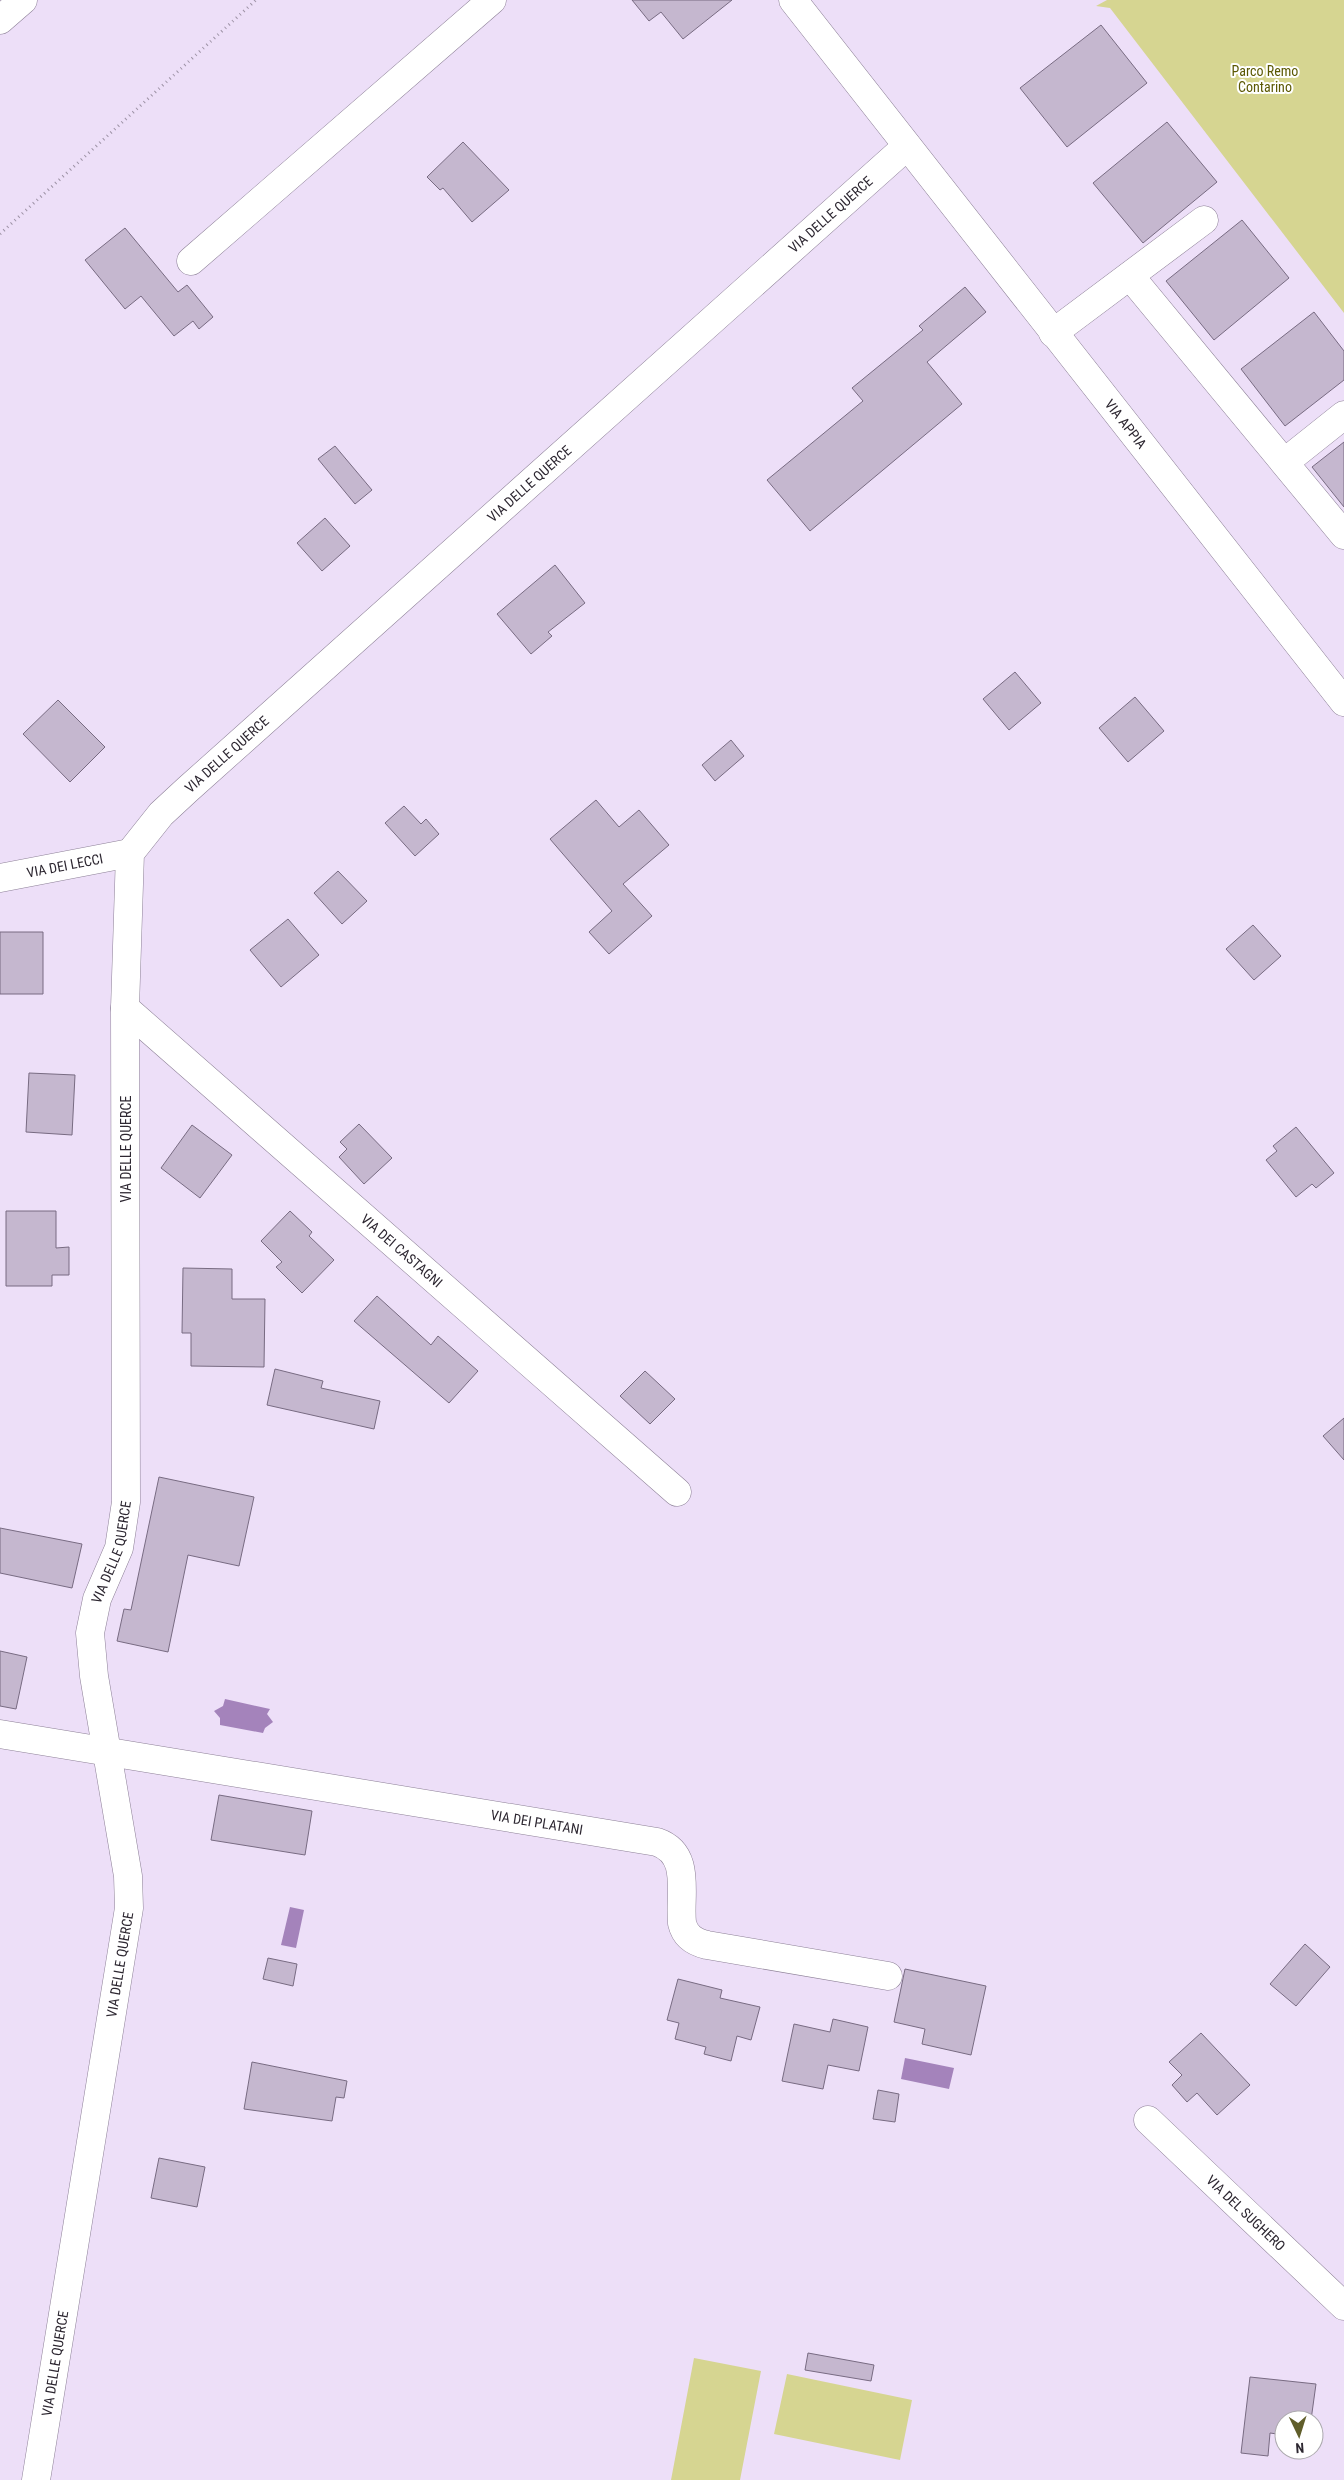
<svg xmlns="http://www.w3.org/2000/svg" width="1344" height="2480" font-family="'Roboto Condensed',sans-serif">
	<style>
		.green { fill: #d6d591 }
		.water { fill: #a483bb }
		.building { fill: #c5b7cf; stroke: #786b82 }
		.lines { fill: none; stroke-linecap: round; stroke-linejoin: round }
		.minor-casing { stroke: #8d8097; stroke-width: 29 }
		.path { stroke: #9e93a6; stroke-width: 3; stroke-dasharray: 1 4; stroke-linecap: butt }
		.minor { stroke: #fff; stroke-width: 28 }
		.labels { text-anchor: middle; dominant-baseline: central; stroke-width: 4; stroke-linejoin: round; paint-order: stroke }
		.park-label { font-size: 14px; fill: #5b5803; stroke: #fff }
		.street-label { font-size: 14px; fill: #2d2731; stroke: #fff }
	</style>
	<rect width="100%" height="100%" fill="#eddff8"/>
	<path class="green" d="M1107,0H1344V313L1110,8L1096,6Z
		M694,2358L761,2371L740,2480H671Z
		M787,2374L912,2400L900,2460L774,2434Z"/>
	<path class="water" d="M225,1699L270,1709L267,1714L273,1722L265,1728L263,1733L220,1725V1718L214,1711L223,1706Z
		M290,1907L304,1910L296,1948L281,1945Z
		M905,2058L954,2068L949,2089L901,2079Z"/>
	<path class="building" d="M632,0H732L683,39L661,12L649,21Z
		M1101,25L1147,83L1067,147L1020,88Z
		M1167,122L1217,182L1143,243L1093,183Z
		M463,142L509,190L472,222L443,188L440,190L427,177Z
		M1242,220L1289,278L1214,340L1166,281Z
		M125,228L178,292L187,285L213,317L199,329L193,321L174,336L141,296L125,309L85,260Z
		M965,287L986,312L927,362L962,404L810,531L767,480L863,401L852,388L923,330L919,326Z
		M1314,312L1344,351V380L1285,426L1241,369Z
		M1344,442V507L1312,467Z
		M335,446L372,490L355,504L318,459Z
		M325,518L350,546L322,571L297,543Z
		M555,565L585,603L548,632L552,636L531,654L497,614Z
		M1015,672L1041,703L1009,730L983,699Z
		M1135,697L1164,731L1128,762L1099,728Z
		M58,700L105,747L70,782L23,734Z
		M731,740L744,756L715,781L702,765Z
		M596,800L619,827L639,810L669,845L623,884L652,916L609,954L589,932L612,911L550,839Z
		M404,806L421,824L426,819L439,834L415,856L385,823Z
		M338,871L367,901L342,924L314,893Z
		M288,919L319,955L281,987L250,950Z
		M1253,925L1281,956L1254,980L1226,949Z
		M0,932H43V994H0Z
		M29,1073L75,1075L72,1135L26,1132Z
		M359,1124L392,1158L364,1184L339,1157L347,1149L340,1142Z
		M192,1125L232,1155L200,1198L161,1168Z
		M1296,1127L1334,1173L1316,1188L1312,1184L1296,1197L1266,1160L1277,1151L1273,1146Z
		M6,1211H56V1248L69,1247V1275H52V1286H6Z
		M290,1211L312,1232L309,1236L334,1260L302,1293L276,1267L282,1262L261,1241Z
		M183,1268L232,1269V1299H265L264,1367L191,1366V1333H182Z
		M377,1296L431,1345L438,1336L478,1371L449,1403L354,1321Z
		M275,1369L323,1381L321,1388L380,1401L374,1429L267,1405Z
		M645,1371L675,1399L650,1424L620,1396Z
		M1344,1418V1460L1323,1436Z
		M159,1477L254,1497L239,1566L188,1555L168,1652L117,1641L124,1609L131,1610Z
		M0,1528L82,1544L72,1588L0,1573Z
		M0,1651L27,1657L16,1709L0,1706Z
		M219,1795L312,1811L305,1855L211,1840Z
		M1305,1944L1330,1967L1296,2006L1270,1984Z
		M268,1958L297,1964L293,1986L263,1979Z
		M905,1969L986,1986L971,2055L922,2044L925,2029L894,2022Z
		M678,1979L722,1990L720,1998L760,2007L751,2040L737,2036L731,2061L704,2054L706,2047L675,2039L679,2023L667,2020Z
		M833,2019L868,2027L859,2071L828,2065L823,2089L782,2081L794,2024L830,2032Z
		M1201,2033L1250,2085L1217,2115L1197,2093L1187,2102L1172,2085L1182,2075L1169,2062Z
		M252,2062L347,2081L344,2098L336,2097L332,2121L244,2109Z
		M878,2090L899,2094L895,2122L873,2119Z
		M159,2158L205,2167L197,2207L151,2198Z
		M808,2353L874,2365L871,2381L805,2370Z
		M1250,2377L1316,2384L1311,2420H1284V2435L1270,2433L1268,2456L1241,2453Z"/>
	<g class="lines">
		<defs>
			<g id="minor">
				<path id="s1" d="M793,0L1344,702"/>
				<path d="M0,20L23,0"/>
				<path d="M191,261L492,0"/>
				<path d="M1130,276L1344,535"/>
				<path d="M1053,333L1204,220"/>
				<path d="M1285,462L1344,415"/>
				<path id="s2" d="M0,878L130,853"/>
				<path id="s3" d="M125,1008L677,1492"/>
				<path id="s4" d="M0,1734L657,1842C692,1854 679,1894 682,1923C685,1936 694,1942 707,1945L888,1976"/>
				<path id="s5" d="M1148,2120L1344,2306"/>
				<path id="s6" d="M36,2480L129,1908L128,1876L94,1676L90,1633L97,1599L119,1548L126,1502L125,1008L130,853L161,814L188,789L907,146"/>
			</g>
		</defs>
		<use href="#minor" class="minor-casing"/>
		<path class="path" d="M0,234L256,0"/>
		<use href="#minor" class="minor"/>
	</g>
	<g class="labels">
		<g class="park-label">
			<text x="1265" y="71">Parco Remo<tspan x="1265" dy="16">Contarino</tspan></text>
		</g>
		<g class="street-label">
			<text stroke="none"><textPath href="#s6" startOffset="2592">VIA DELLE QUERCE</textPath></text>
			<text stroke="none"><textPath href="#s1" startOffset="539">VIA APPIA</textPath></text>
			<text stroke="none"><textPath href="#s6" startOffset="2188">VIA DELLE QUERCE</textPath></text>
			<text stroke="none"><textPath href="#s6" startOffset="1782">VIA DELLE QUERCE</textPath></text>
			<text stroke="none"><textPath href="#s2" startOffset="66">VIA DEI LECCI</textPath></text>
			<text transform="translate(126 1149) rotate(-90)">VIA DELLE QUERCE</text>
			<text stroke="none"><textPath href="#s3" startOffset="368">VIA DEI CASTAGNI</textPath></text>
			<text stroke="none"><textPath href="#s6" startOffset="942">VIA DELLE QUERCE</textPath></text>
			<text stroke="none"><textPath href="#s4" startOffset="544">VIA DEI PLATANI</textPath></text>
			<text stroke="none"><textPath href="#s6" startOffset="522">VIA DELLE QUERCE</textPath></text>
			<text stroke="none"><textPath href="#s5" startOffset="135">VIA DEL SUGHERO</textPath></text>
			<text stroke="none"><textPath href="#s6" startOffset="118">VIA DELLE QUERCE</textPath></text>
		</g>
	</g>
	<g transform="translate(1299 2435) rotate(176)"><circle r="24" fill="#ffffff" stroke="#aba9ad"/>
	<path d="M0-4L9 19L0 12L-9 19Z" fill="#605e2b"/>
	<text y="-8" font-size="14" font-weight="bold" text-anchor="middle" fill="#2d2731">N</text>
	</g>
</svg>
